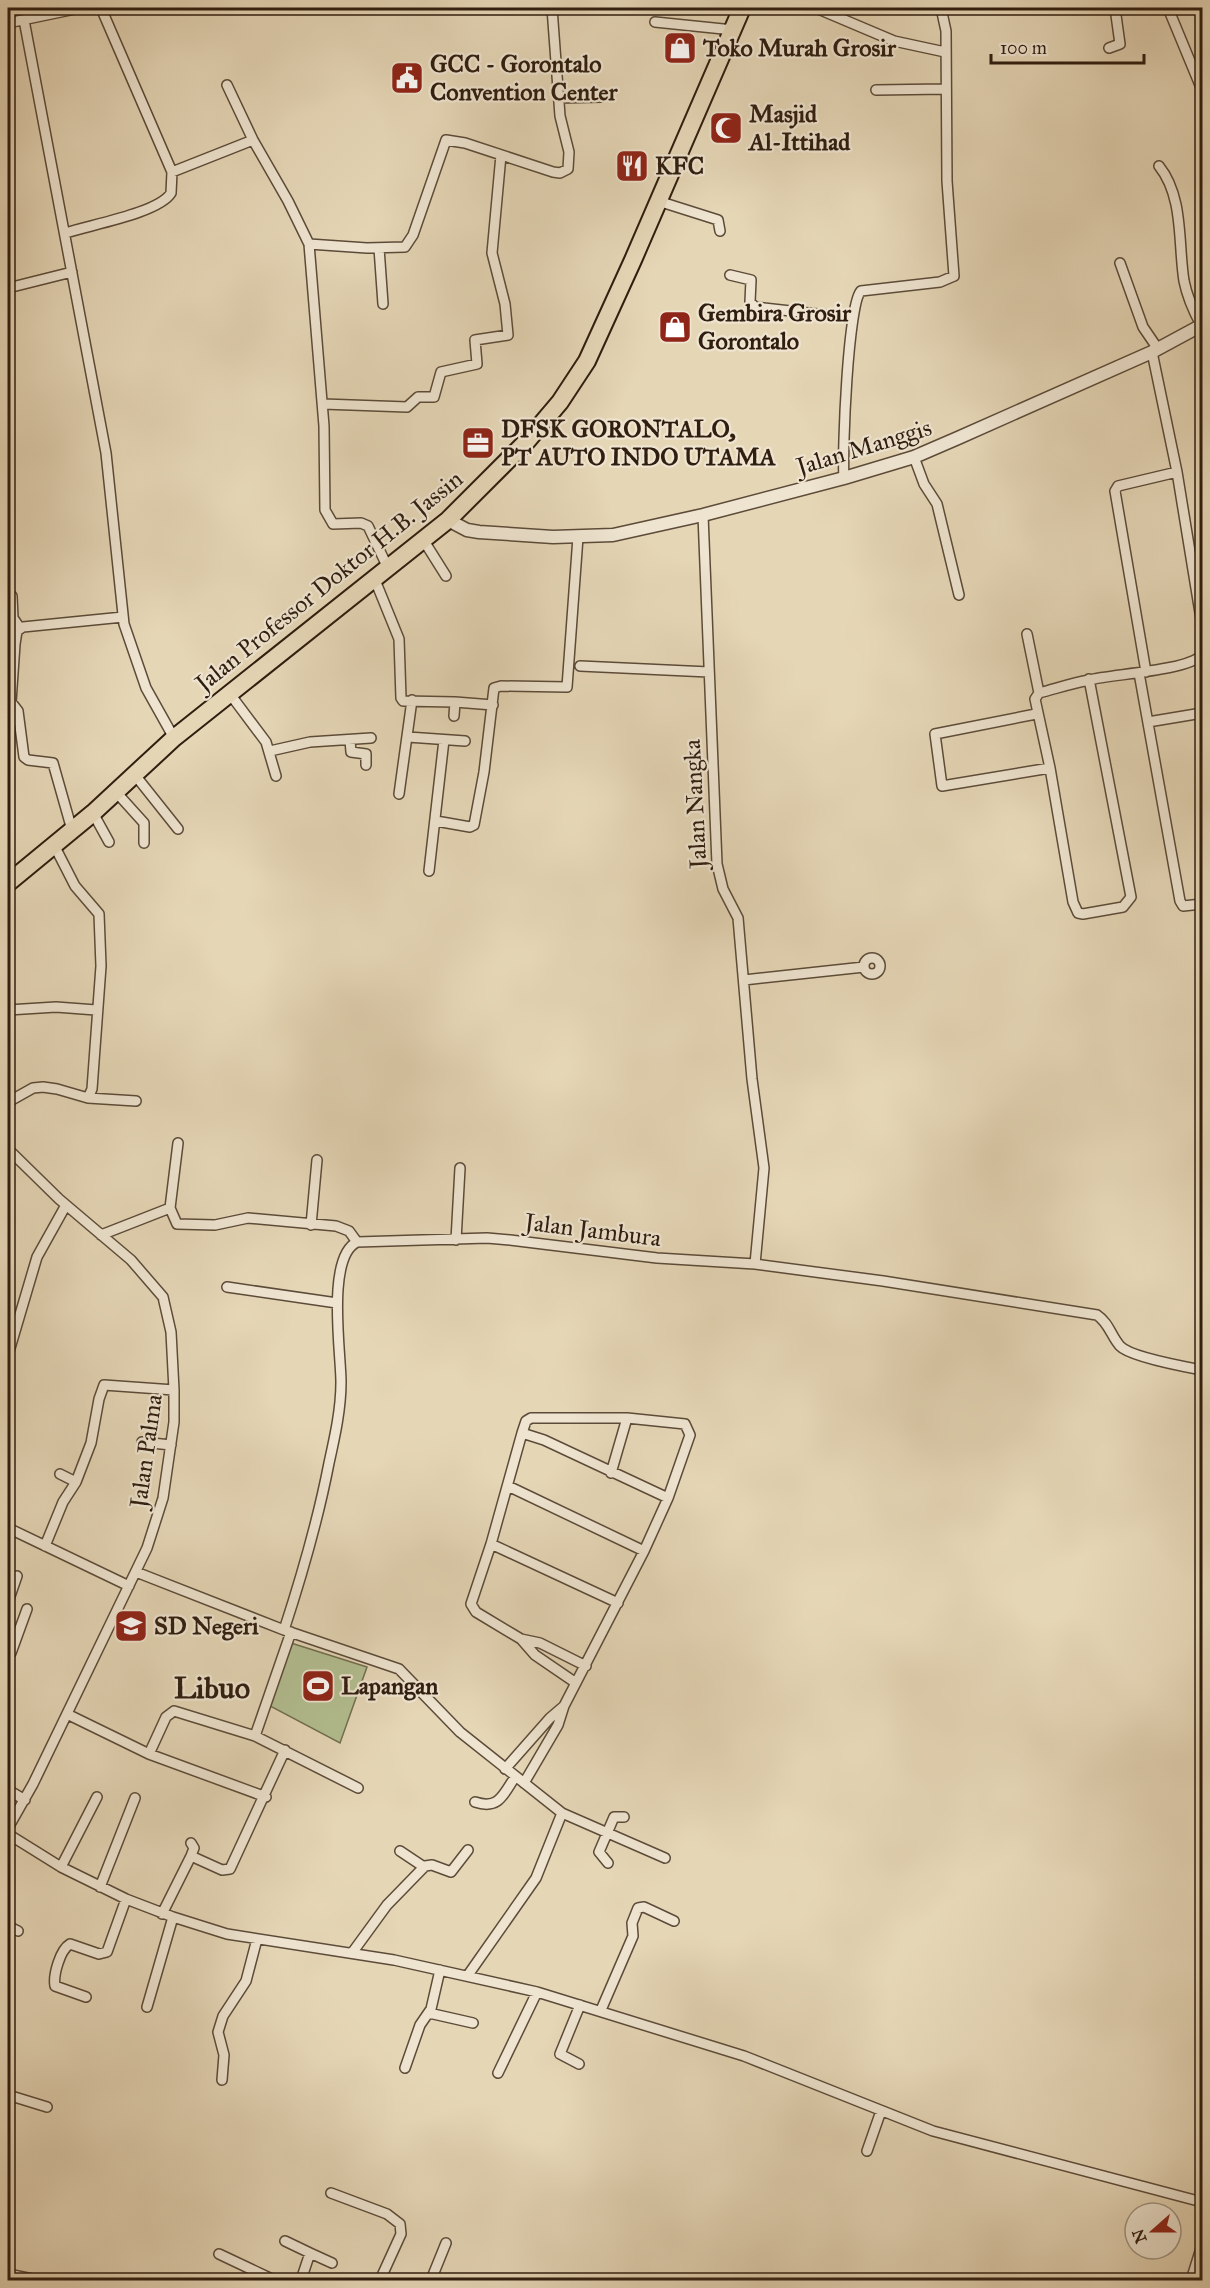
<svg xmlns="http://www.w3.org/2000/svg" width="1210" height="2288" font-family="'IM FELL Great Primer',serif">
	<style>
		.green { fill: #b2be90; stroke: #706e50; stroke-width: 1.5 }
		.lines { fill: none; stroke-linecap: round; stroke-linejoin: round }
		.minor-casing { stroke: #5c4b39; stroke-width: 12 }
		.tertiary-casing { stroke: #5c4b39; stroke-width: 15 }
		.trunk-casing { stroke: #2f1d0f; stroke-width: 20 }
		.minor { stroke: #eee4d0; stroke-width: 9 }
		.tertiary { stroke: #eee4d0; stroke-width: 12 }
		.trunk { stroke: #e5d6b6; stroke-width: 16 }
		.labels { text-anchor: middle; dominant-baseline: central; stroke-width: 4.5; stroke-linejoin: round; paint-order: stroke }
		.poi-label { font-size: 24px; font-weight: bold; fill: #2f1d0f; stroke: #eee4d0; text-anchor: start }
		.street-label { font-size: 24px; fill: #2f1d0f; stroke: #eee4d0 }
		.district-label { font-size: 30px; font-weight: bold; fill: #2f1d0f; stroke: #eee4d0 }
	</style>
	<rect width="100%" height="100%" fill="#e5d6b6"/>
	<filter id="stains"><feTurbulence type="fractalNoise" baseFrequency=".00333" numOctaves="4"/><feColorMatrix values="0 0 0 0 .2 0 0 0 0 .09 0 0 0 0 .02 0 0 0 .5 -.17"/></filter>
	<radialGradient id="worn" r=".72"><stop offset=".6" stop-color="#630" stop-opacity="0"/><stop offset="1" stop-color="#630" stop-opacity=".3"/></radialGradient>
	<path class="green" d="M291,1643L367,1667L340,1743L270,1706Z"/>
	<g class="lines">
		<defs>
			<path id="minor" d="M101,8L172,172L253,140
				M816,8L894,41L945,52
				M1168,8L1202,90
				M24,20L106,453L124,624L146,688L174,738
				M655,22L733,30
				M8,23L80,8
				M1109,48L1120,44L1115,8
				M227,85L253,140L288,201L309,244L367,248L405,247L413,235L446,140L465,143L553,172L560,173L568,169L569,152L560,116L552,8
				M876,90L945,89
				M559,98L601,97
				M1159,166C1184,197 1178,244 1184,281C1187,296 1194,312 1201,325
				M658,201L718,220L720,231
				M66,233C89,225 159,213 171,193L172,172
				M309,244L324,426L325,510L333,524L361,523L368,526L388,568
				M379,248L383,304
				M1120,263L1143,327L1158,349
				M730,275L751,280L750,302L755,307L853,318
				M8,288L72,272
				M1152,352L1177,472L1202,625
				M323,404L407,407L418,397H434L441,372L477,364L475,340L508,335L505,304L492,253L501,155
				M914,457L924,484L937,504L959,595
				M844,478C842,452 848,303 861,291L940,282L954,276L947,181L946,31L941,8
				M703,515L717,864L723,889L738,918L752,1079L764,1168L755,1264
				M424,541L446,576
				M375,580L399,639L401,698L403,701L455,702
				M12,596L13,618L20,628
				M1027,634L1039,693
				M8,644H15L17,631L23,627L123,617
				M15,644L11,702L18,711L24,757L28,760L53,763L72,830
				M580,666L709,672
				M1146,672L1115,491L1118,486L1177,472
				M1139,673L1180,901L1183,906L1202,904
				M1089,679L1131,897L1123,907L1083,914L1078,913L1073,902L1050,768L1035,699L1039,693C1055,689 1072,683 1089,680C1112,674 1187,671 1202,655
				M230,694L266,742L276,776
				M1036,714L935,734L942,786L1050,768
				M454,716L455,702L493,705
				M1148,722L1196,714L1202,718
				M408,737L465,741
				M350,740L351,752L366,754V765
				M270,751L310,742L371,738
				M135,775L178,829
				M116,792L144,823V843
				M399,794L412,700
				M93,813L109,842
				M436,821L470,827L474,825L484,772L494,688L501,686L567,687L578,537
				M429,871L444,740
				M864 966a8 8 0 1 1 16 0a8 8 0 1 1-16 0Z
				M744,980L864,967
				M8,1010L56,1007L96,1010
				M88,1098L136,1101
				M8,1102L33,1088L43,1087L57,1089L88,1098L92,1089L101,966L99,914L75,886L54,845
				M178,1143L170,1208L177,1224L215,1225L248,1218L336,1226L349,1231L357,1242
				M8,1149L59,1199L131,1260L163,1297L171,1332L174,1390V1422L163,1498L147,1548L33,1784L8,1828
				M311,1225L317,1160
				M101,1235L170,1208
				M456,1240L460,1168
				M227,1287L337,1303
				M8,1355L37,1257L66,1205
				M522,1433L526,1421L531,1418H627L685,1424L690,1435L668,1498
				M142,1442L171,1445
				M611,1473L627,1418
				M76,1482L91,1443L99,1399L104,1385L174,1390
				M508,1486L644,1551L564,1706L558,1725L524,1783
				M8,1528L129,1586
				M491,1544L618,1603
				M45,1546L63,1502L76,1482L60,1474
				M136,1572L284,1630L399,1669L460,1732L562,1813L536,1878L468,1975
				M8,1602L17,1576
				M284,1630C302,1575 318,1520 329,1463C335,1436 341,1409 341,1382C341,1353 326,1257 357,1242L487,1238L510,1240L657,1258L755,1264L883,1281L1097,1315C1109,1323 1111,1336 1120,1346C1130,1357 1186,1367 1202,1370
				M521,1639L540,1643L586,1666
				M11,1653L27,1609
				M576,1683L535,1655L521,1639L476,1612L471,1604L491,1544L522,1433L544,1440L668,1498L644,1551
				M67,1714L149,1754L266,1797
				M255,1736L291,1632
				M149,1754L166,1717L174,1711L255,1736L358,1788
				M505,1769L550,1718L564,1706
				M8,1790L25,1800
				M475,1802C499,1810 503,1795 515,1777
				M562,1813L665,1858
				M8,1834L61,1867L126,1899L173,1917L227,1934L394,1960L537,1992L744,2056L933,2131L1202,2202
				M191,1843L194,1848L191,1856
				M400,1851L424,1867
				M608,1863L599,1852L614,1817H624
				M61,1867L97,1797
				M100,1887L135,1798
				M162,1914L191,1856L222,1870L230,1869L285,1750
				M8,1926L18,1931
				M352,1953L387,1905L425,1866L432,1865L451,1872L468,1850
				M86,1997L55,1986C53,1975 60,1950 70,1944L99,1954L107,1952L126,1899
				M147,2007L173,1917
				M601,2010L633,1936L632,1923L638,1908L644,1907L674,1921
				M429,2013L473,2023
				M579,2064L560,2054L580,2005
				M405,2068L420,2025L431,2009L440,1970
				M498,2073L537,1992
				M222,2080L224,2055L218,2032L223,2016L246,1981L257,1939
				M8,2095L47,2107
				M867,2151L881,2111
				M331,2193L387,2214L400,2224L401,2234L380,2280
				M285,2241L310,2253L301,2280
				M310,2253L332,2263
				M219,2254L274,2280
				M8,2274L37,2280
				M431,2280L446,2243
				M1191,2280L1202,2245"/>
			<path id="tertiary" d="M448,520L467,530L479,532L553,537L613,535L703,515L844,478L914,457L958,438L1152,352L1202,325"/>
			<path id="trunk" d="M8,883L93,813L174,738L448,520L527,441L560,402L587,361L633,260L742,8"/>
		</defs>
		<use href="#minor" class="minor-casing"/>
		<use href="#tertiary" class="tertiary-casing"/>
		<use href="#trunk" class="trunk-casing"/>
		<use href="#minor" class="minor"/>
		<use href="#tertiary" class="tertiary"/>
		<use href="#trunk" class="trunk"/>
	</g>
	<defs>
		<symbol id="shop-square" viewBox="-11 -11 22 22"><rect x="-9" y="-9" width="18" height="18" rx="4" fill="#8f2418" stroke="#eee4d0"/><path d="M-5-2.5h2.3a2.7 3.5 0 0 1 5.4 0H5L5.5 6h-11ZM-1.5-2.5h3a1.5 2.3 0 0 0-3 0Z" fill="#fff"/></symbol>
		<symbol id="civic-square" viewBox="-11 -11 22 22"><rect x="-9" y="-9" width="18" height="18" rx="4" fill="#8f2418" stroke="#eee4d0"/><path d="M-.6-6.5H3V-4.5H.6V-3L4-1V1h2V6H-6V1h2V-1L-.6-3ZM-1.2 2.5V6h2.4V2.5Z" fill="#fff"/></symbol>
		<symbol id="mosque-square" viewBox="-11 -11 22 22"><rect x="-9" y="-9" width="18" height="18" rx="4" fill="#8f2418" stroke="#eee4d0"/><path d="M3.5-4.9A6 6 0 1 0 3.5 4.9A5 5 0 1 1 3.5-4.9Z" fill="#fff"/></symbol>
		<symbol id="restaurant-square" viewBox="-11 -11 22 22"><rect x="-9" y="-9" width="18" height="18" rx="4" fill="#8f2418" stroke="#eee4d0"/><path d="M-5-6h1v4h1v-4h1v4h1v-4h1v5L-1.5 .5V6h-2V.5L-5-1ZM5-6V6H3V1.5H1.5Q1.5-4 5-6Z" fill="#fff"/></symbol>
		<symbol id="office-square" viewBox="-11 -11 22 22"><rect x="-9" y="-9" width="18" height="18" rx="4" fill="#8f2418" stroke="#eee4d0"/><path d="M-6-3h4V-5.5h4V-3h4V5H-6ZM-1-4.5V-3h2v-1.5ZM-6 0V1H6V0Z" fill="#fff"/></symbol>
		<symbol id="school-square" viewBox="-11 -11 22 22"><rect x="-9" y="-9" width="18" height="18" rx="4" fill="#8f2418" stroke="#eee4d0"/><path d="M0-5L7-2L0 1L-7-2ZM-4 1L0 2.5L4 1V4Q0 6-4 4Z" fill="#fff"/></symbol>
		<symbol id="stadium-square" viewBox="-11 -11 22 22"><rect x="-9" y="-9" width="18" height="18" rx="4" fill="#8f2418" stroke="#eee4d0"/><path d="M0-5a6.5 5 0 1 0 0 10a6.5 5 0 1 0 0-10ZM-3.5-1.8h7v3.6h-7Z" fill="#fff"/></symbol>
	</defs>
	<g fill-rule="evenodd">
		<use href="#shop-square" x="661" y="29" width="38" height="38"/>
		<use href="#civic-square" x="388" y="59" width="38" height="38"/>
		<use href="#mosque-square" x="707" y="109" width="38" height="38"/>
		<use href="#restaurant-square" x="613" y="147" width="38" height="38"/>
		<use href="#shop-square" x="656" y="308" width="38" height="38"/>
		<use href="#office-square" x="459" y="424" width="38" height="38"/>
		<use href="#school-square" x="112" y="1607" width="38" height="38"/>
		<use href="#stadium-square" x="299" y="1667" width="38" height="38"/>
	</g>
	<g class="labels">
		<g class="poi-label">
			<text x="703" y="48">Toko Murah Grosir</text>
			<text x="430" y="64">GCC - Gorontalo<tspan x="430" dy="28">Convention Center</tspan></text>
			<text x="749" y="114">Masjid<tspan x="749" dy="28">Al-Ittihad</tspan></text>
			<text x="655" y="166">KFC</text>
			<text x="698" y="313">Gembira Grosir<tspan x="698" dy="28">Gorontalo</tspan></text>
			<text x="501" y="429">DFSK GORONTALO,<tspan x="501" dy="28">PT AUTO INDO UTAMA</tspan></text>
			<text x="154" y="1626">SD Negeri</text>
			<text x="341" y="1686">Lapangan</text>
		</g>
		<g class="street-label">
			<text transform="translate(864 447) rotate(-17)">Jalan Manggis</text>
			<text transform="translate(329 581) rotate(-39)">Jalan Professor Doktor H.B. Jassin</text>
			<text transform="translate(695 804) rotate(-93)">Jalan Nangka</text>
			<text transform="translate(593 1230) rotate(7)">Jalan Jambura</text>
			<text transform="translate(146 1451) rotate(-82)">Jalan Palma</text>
		</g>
		<g class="district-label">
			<text x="212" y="1688">Libuo</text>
		</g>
	</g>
	<rect width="1210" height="2288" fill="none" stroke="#e5d6b6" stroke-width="30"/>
	<rect x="9" y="9" width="1192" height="2270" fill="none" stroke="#2f1d0f" stroke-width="3"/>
	<rect x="15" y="15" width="1180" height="2258" fill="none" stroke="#2f1d0f" stroke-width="1.5"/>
	<g transform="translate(1153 2231) rotate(249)"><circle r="28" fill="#eee4d0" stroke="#a29483" stroke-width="1.5"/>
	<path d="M0-4.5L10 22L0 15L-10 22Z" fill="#8f2418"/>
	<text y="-9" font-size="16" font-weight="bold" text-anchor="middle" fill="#2f1d0f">N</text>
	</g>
	<path d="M991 54v9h153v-9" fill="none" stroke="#2f1d0f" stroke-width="3"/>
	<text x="1000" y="54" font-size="18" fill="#2f1d0f" stroke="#eee4d0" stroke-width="4.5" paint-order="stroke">100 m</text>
	<rect width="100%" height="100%" filter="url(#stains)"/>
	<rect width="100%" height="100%" fill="url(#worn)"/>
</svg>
